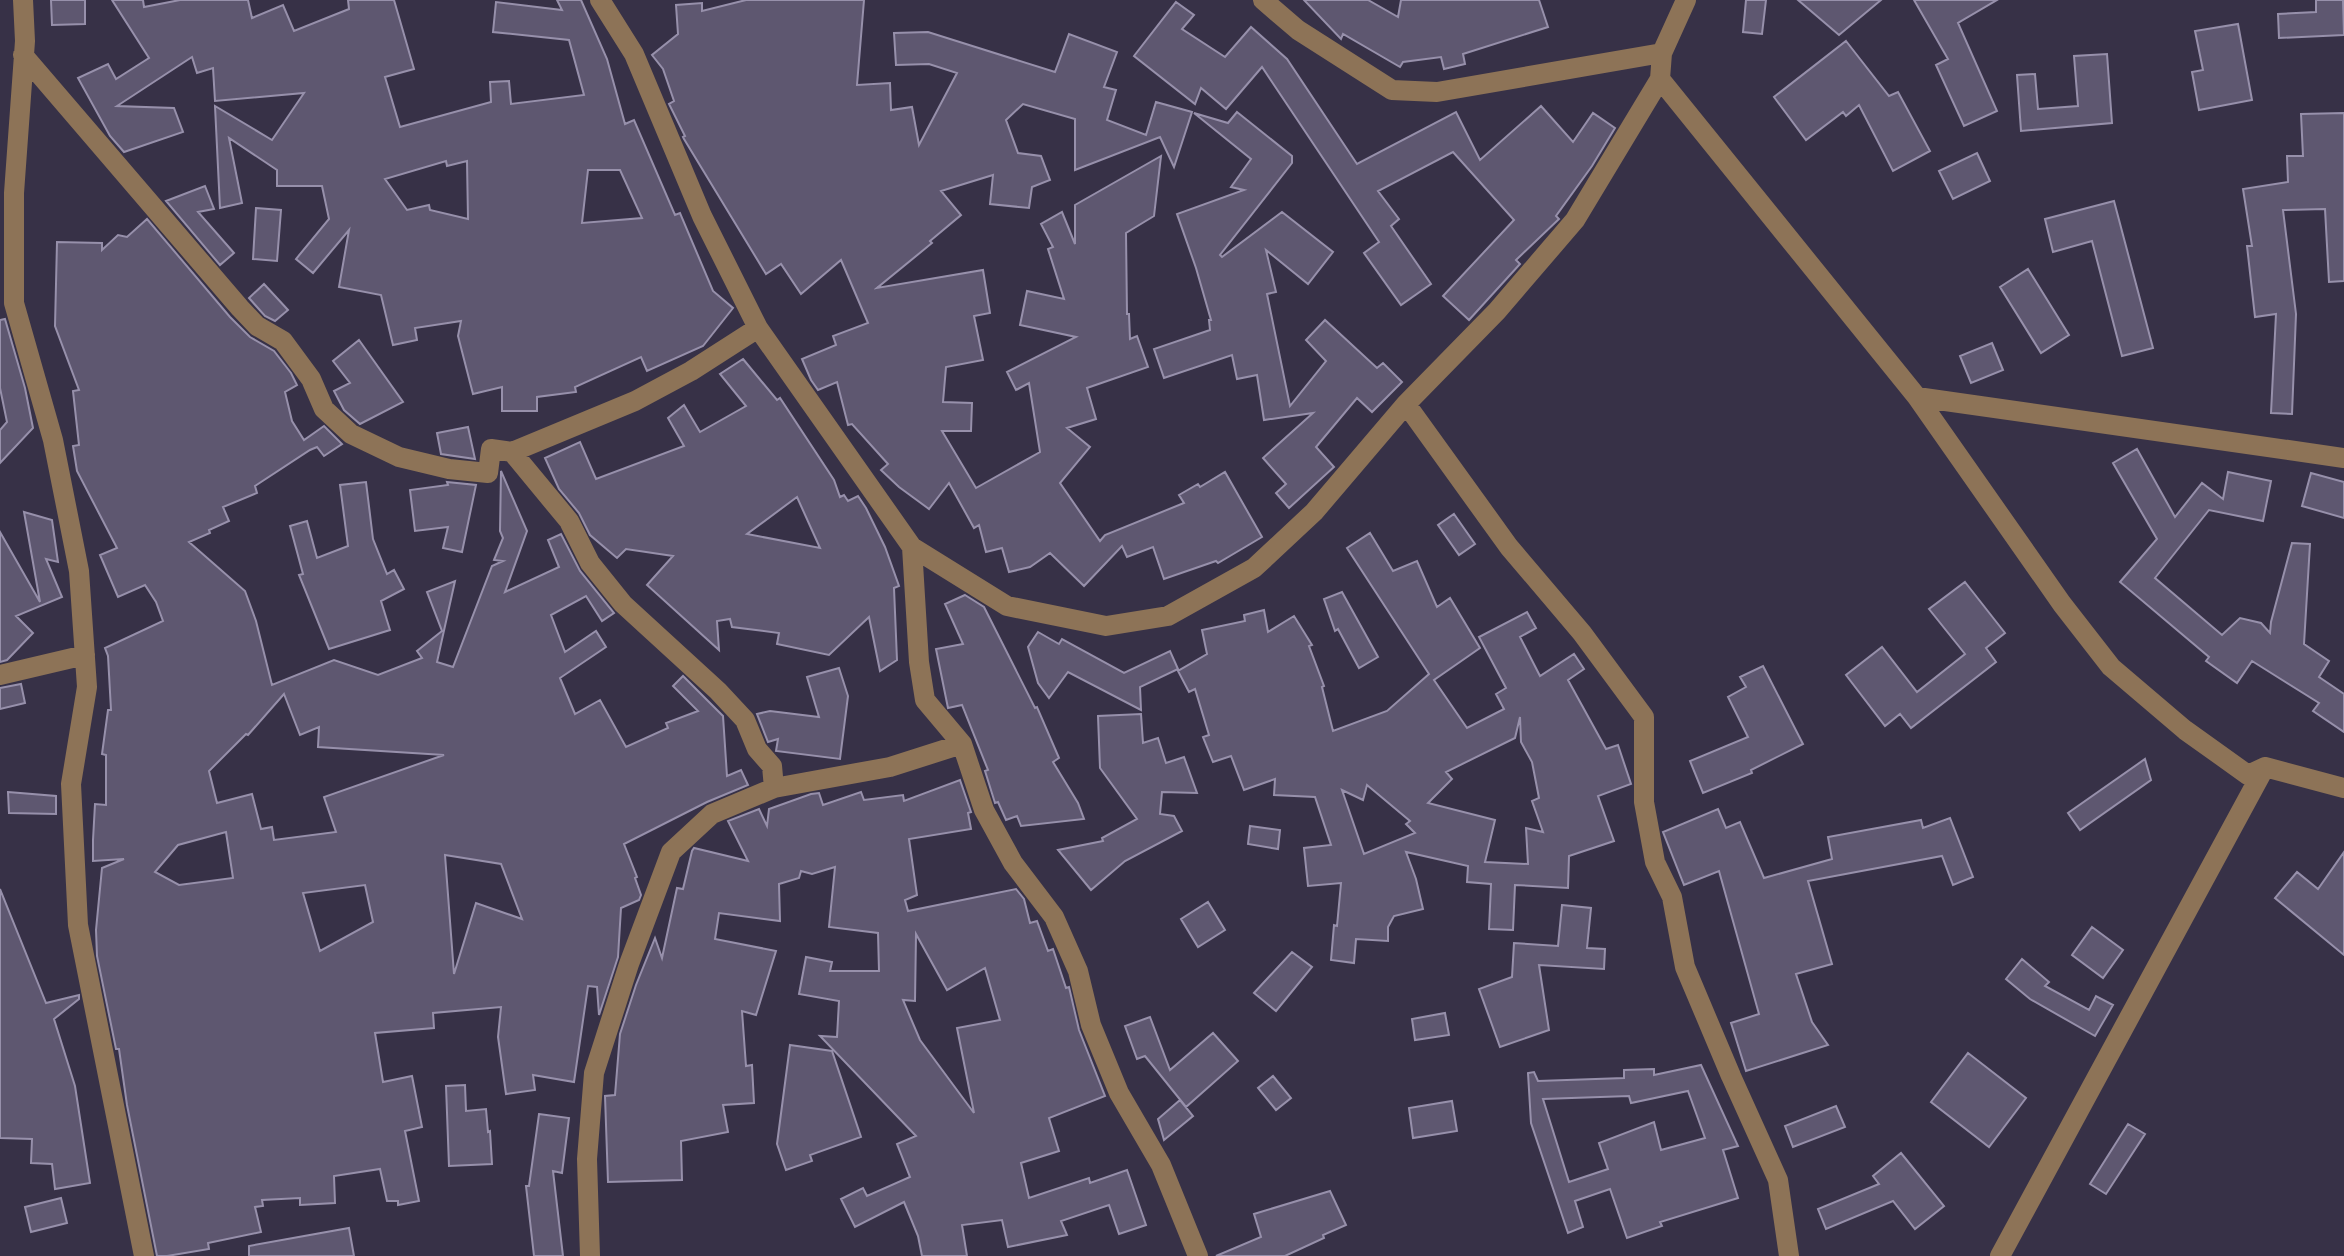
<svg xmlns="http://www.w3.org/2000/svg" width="2344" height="1256" font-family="Rubik,sans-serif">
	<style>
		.building { fill: #5e5770; stroke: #9790ab; stroke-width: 2; fill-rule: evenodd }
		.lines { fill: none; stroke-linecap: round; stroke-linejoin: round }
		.minor { stroke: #8d7357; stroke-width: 20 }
	</style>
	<rect width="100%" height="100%" fill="#373147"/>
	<path class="building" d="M51,0H85V24L52,25Z
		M112,0H143L144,7L180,0H248L252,18L283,5L294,31L349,9L348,0H394L414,69L385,77L400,127L491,102L490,82L509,81L511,104L584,95L569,40L493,32L496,2L562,10L557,0H581L607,59L625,124L634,120L675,215L680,213L713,291L733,308L703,346L647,371L641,357L575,387L576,392L537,397V411H502V387L473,394L458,336L461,321L415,328L417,340L393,345L381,295L339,287L349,230L313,273L296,259L329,219L322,186H277V170L229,138L242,203L220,208L215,106L272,140L304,93L215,101L213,68L197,73L192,57L117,106L174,108L183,132L124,152L110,136L78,78L108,64L116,79L149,58ZM446,161L447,166L467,161L468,219L430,210L429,205L407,210L385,179ZM588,170H620L642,218L582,223Z
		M746,0H864L857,85L890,83L891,110L912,107L919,145L957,73L929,64L896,65L894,33L928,32L1055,72L1069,34L1117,52L1104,87L1116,90L1107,120L1146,135L1156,102L1192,112L1174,167L1160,137L1075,170V119L1023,104L1006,120L1018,153L1041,156L1050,180L1032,187L1029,208L990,204L993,175L941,191L961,215L930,241L932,243L877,288L983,270L990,313L974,316L983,360L946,367L943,402L972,403L971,431H942L976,488L1040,452L1029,383L1016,390L1007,372L1076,337L1020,325L1027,291L1064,299L1048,249L1053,247L1041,224L1062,212L1075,244V205L1161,156L1154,216L1126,233L1127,314H1129L1130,339L1137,336L1148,367L1087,388L1096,419L1067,428L1090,447L1060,483L1100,541L1105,535L1184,503L1179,495L1198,484L1200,487L1225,472L1262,537L1218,563L1216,561L1164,579L1153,547L1127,557L1122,546L1084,586L1050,553L1030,567L1009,572L1002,548L986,552L979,525L974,528L949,483L929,509L899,487L881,470L888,464L852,424L848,425L837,382L818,390L811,380L802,359L836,345L833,336L868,323L841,260L801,294L781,264L766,274L684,139L683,137L685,136L669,104L674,101L663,69L652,55L678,34L676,5L702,3V11Z
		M1304,0H1368L1398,17L1401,0H1539L1548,27L1463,54L1465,64L1444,69L1441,57L1403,62L1400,67L1343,34L1341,39Z
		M1746,0H1766L1762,34L1743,32Z
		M1798,0H1881L1839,35Z
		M1914,0H1997L1958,23L1997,111L1964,126L1936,65L1948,59Z
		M2316,0H2343L2344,35L2279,38L2278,14L2316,12Z
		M1176,2L1194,15L1182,29L1225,57L1251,27L1287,59L1357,164L1456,112L1480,160L1541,106L1573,142L1593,113L1615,128L1592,166L1556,216L1559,219L1516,260L1520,264L1469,320L1443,296L1514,220L1453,152L1378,191L1399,219L1391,226L1431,284L1401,305L1364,253L1379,242L1262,67L1226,109L1201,88L1195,104L1134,56Z
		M2238,24L2252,100L2199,110L2192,72L2203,70L2195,31Z
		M1846,41L1889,96L1898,92L1930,151L1893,171L1859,105L1846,116L1843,112L1806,140L1774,97Z
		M2107,54L2112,123L2021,131L2017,75L2035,74L2038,109L2078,106L2074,56Z
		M1237,112L1292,156V163L1220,255L1222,257L1282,212L1333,252L1308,284L1266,250L1276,292L1267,294L1290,406L1326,361L1306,340L1325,320L1377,368L1383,363L1402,382L1372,412L1357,398L1316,447L1334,467L1289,508L1276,493L1286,484L1263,458L1313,413L1264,420L1257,375L1237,379L1232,355L1164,378L1154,349L1210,330L1209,320H1211L1196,268L1177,214L1244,190L1231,187L1251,159L1194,113L1228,123Z
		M2344,113V281L2329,282L2325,209L2283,210L2296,314L2292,414L2271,413L2276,314L2255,317L2247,246H2252L2243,189L2288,182L2287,156H2303L2301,114Z
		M1977,153L1990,181L1953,199L1939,171Z
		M205,186L214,209L198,212L234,253L220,265L166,201Z
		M2114,201L2153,348L2122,356L2092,241L2053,252L2045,219Z
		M256,208L281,210L277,261L253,259Z
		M147,219L230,317L250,337L274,351L291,373L297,385L285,392L292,421L304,440L324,426L342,444L324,456L317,447L310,450L255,486L257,493L223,507L229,521L209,530L210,533L189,542L245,591L256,621L272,685L334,660L378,675L422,658L417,651L442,631L427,592L455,581L437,662L453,667L492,566L503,561L494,560L503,538L500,531L501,471L527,531L505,592L559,567L548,540L561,534L580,571L614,613L602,621L586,596L551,615L565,652L596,631L606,647L560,678L575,714L600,700L626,747L668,728L666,723L698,711L673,686L683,676L723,716L727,776L741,770L748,785L707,802L624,844L637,877L635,878L641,895L639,900L621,908L618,957L599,1015L597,987L588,986L574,1082L533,1075L535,1090L506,1094L498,1037L501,1007L433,1013L434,1028L375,1033L383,1082L412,1076L422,1127L405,1131L419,1201L398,1205V1201H387L380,1169L334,1176L335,1203L300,1205V1198L262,1200L263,1206L255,1207L261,1232L208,1243L209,1249L167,1256H157L127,1105L119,1049H116L97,956L96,930L102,868L124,859L93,861V840L95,804L106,805V755L102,754L108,710H111L108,656L105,648L163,621L156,602L145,585L118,597L100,555L117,548L77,471L73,446L79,445L73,391L79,390L55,326L57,242L102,243V250L118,235L127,237ZM284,694L300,735L319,727L318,747L444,755L324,797L336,832L274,840L272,827L261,829L252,794L217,803L209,771L246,734L248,735ZM226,832L233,878L179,885L155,872L178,845ZM445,855L501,864L522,919L476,903L454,974ZM365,885L373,922L320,951L303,893Z
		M2028,269L2069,335L2041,353L2000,287Z
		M264,284L288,310L275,321L265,316L249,298Z
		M5,319L25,388L33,428L0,463V430L7,422L0,388V320Z
		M359,340L403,402L360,424L344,410L334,391L350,383L333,361Z
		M1992,343L2003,370L1971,383L1960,356Z
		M743,359L777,400L780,398L834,480L840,497L844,495L848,501L858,496L866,508L885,547L899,586L894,588L897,660L880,671L869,617L829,655L777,644L779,633L732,627L730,619L717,621L719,650L647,585L673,556L626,549L617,558L590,535L579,513L559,489L545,458L580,442L596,479L684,446L668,418L684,405L700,432L746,406L720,374ZM797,497L820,548L747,534Z
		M468,427L475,459L441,454L437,433Z
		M2137,449L2175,517L2202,483L2223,499L2228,472L2271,481L2263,521L2209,510L2155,578L2222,635L2240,618L2261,623L2270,633L2271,622L2292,543L2310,544L2304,644L2329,661L2319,677L2344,694V732L2313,711L2319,703L2252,661L2237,683L2206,661L2209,657L2120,582L2157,539L2113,463Z
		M2311,473L2344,482V518L2302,506Z
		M366,482L373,539L387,574L394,570L404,589L381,601L390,630L329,649L299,575L303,574L290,526L307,521L317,558L348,546L340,485Z
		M447,482L476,485L462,552L443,548L448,527L415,531L410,490L448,485Z
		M24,512L52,520L58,562L46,559L62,597L16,616L33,633L7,660L0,662V532L40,602Z
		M1454,514L1475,544L1459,555L1438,525Z
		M1370,533L1393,571L1417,561L1437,607L1450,598L1480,648L1434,680L1467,728L1504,709L1496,694L1506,688L1479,637L1527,612L1536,628L1520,637L1540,676L1574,654L1584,669L1568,680L1606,749L1618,745L1631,784L1598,796L1614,841L1569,856L1568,888L1515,885L1513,930L1489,929L1491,884L1467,882L1468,866L1406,852L1416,879L1423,909L1394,916L1388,927V941L1356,939L1354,963L1331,960L1334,925L1337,926L1341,883L1308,886L1304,848L1331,845L1315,797L1274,795L1275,779L1244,790L1231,756L1213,762L1203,737L1209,735L1195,689L1189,692L1178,671L1207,654L1202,630L1245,621L1244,615L1264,610L1268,632L1294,616L1312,645L1309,646L1324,686L1322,687L1333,731L1387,711L1429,674L1347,548ZM1520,717L1521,742L1532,762L1539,798L1532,801L1543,832L1526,828L1528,864L1485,862L1495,820L1428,803L1452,779L1446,772L1515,738ZM1367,785L1410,821L1406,824L1415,833L1364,854L1342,790L1363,800Z
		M1965,582L2005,633L1986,648L1996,662L1911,728L1900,714L1885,726L1846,675L1882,647L1917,692L1965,654L1929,609Z
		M1342,592L1378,657L1359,668L1338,629L1335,631L1324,599Z
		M965,595L984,607L1035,708L1037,707L1059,758L1053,762L1078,803L1084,819L1021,826L1017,816L1006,820L998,802L995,803L985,771L988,770L962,705L948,708L936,649L963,644L945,604Z
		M1038,632L1059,644L1062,639L1124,673L1170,651L1178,669L1140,687L1141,710L1068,672L1049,698L1038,683L1028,647Z
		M1763,666L1803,744L1751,770L1752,773L1703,793L1690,761L1748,737L1728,697L1746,687L1740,677Z
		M839,668L848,696L840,759L776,751L778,739L768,742L757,714L770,711L819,717L807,677Z
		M21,684L25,703L0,709V688Z
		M1141,714L1143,743L1158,738L1166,763L1184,757L1197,793L1162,792L1160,814L1174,816L1182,831L1125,861L1091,890L1058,850L1103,841L1102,838L1137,819L1100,768L1098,716Z
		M2145,759L2151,780L2080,830L2068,813Z
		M960,780L971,812L968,813L971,829L909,839L917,895L905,900L908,911L1016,889L1024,899L1030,923L1037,921L1048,951L1053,949L1066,988L1069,987L1079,1030L1105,1096L1049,1118L1059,1151L1021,1163L1029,1198L1089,1178L1090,1183L1127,1170L1146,1225L1119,1234L1109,1205L1061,1221L1067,1235L1008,1247L1002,1220L962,1225L967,1256H922L918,1236L904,1202L855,1227L841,1199L863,1188L867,1196L910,1177L897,1144L916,1136L820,1036L837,1037L839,1001L799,994L806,957L832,962L830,971H879L878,933L829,927L835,867L812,874L801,871L799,878L779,884L780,921L719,913L715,939L776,951L756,1015L742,1011L746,1066L752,1065L754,1103L723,1105L728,1132L681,1141L682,1180L608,1182L605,1096L615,1095L620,1034L636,985L655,938L662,958L677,888L683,889L692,851L694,848L748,861L728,821L759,809L767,826L769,809L811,794L819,793L823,805L861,792L864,800L903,795L904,801ZM916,934L947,990L985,968L1000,1020L957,1028L974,1113L920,1040L903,1000L915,1001Z
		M8,792L56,796V814L9,813Z
		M1718,809L1726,828L1740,822L1764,878L1832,859L1828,837L1921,820L1923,828L1950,818L1973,877L1953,885L1942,856L1808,881L1832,964L1796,974L1812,1022L1828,1045L1746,1071L1731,1023L1759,1014L1719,871L1684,885L1663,832Z
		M1250,826L1280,830L1278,849L1248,844Z
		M2344,852V955L2275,898L2297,872L2318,889Z
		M0,889L46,1003L79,995V999L54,1019L75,1086L90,1183L55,1189L52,1164L31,1163L32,1139L0,1138Z
		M1208,902L1225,930L1198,947L1181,919Z
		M1562,905L1591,908L1587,948L1605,949L1604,969L1539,965L1549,1030L1500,1047L1479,989L1512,977L1514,943L1558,946Z
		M2092,927L2123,950L2103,978L2072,955Z
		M1292,952L1312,967L1276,1011L1254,993Z
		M2022,959L2049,982L2045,986L2089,1010L2096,996L2113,1005L2095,1036L2030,999L2006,979Z
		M1445,1013L1449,1035L1415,1040L1412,1019Z
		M1150,1017L1170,1070L1213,1033L1238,1061L1186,1107L1145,1056L1137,1059L1125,1026Z
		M790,1045L832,1051L861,1137L810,1155L812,1161L786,1170L777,1144Z
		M1968,1053L2026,1098L1989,1147L1931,1102Z
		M1701,1065L1738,1146L1723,1150L1738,1198L1660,1222L1662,1226L1627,1238L1610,1189L1575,1201L1583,1227L1568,1233L1531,1123L1528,1073L1534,1072L1538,1081L1624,1078V1070L1654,1069V1075ZM1688,1091L1705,1138L1661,1150L1654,1122L1599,1143L1608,1169L1569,1182L1543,1099L1629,1096L1631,1103Z
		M1273,1076L1291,1098L1276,1110L1258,1088Z
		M465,1085L466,1111L486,1109L488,1132L490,1131L492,1164L449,1166L446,1086Z
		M1180,1100L1193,1116L1164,1140L1158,1119Z
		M1452,1101L1457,1131L1413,1138L1409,1108Z
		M1836,1106L1845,1127L1793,1147L1785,1126Z
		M539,1114L569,1118L562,1173L553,1171L563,1256H534L526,1186H529Z
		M2128,1124L2145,1134L2106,1194L2090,1184Z
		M1901,1153L1944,1206L1915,1229L1893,1201L1826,1229L1818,1209L1879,1184L1873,1176Z
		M1330,1191L1346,1225L1323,1235L1324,1238L1285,1256H1216L1261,1237L1254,1214Z
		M61,1198L67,1223L31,1232L25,1207Z
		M349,1228L354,1256H249V1246Z"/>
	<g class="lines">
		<path class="minor" d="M23,0L25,41L14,193V303L53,440L79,571L87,687L71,784L78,925L144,1256
			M600,0L634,54L702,216L758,328L912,547L1007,606L1106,626L1168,616L1254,568L1314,512L1406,404L1497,311L1575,220L1660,79
			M1263,0L1298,30L1392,90L1437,92L1662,53L1660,79L1917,397L2344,458
			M1662,53L1686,0
			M23,55L240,308L257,326L283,341L311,379L324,409L351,434L399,457L449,469L488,473L491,449L512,452L569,521L590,563L623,604L718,691L745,720L757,749L772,766L774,788
			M1917,397L2062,604L2111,667L2185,730L2248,775L2265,767L2344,788
			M1406,404L1509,547L1582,633L1644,717V802L1655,862L1672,897L1685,967L1731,1076L1778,1180L1789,1256
			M512,452L635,401L691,371L758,328
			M912,547L919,662L925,700L962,744L984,810L1013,863L1054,917L1078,971L1091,1025L1119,1093L1161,1165L1198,1256
			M0,675L85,655
			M590,1256L587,1159L594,1073L629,964L671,852L712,814L774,788L890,767L962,744
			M2000,1256L2265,767"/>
	</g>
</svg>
